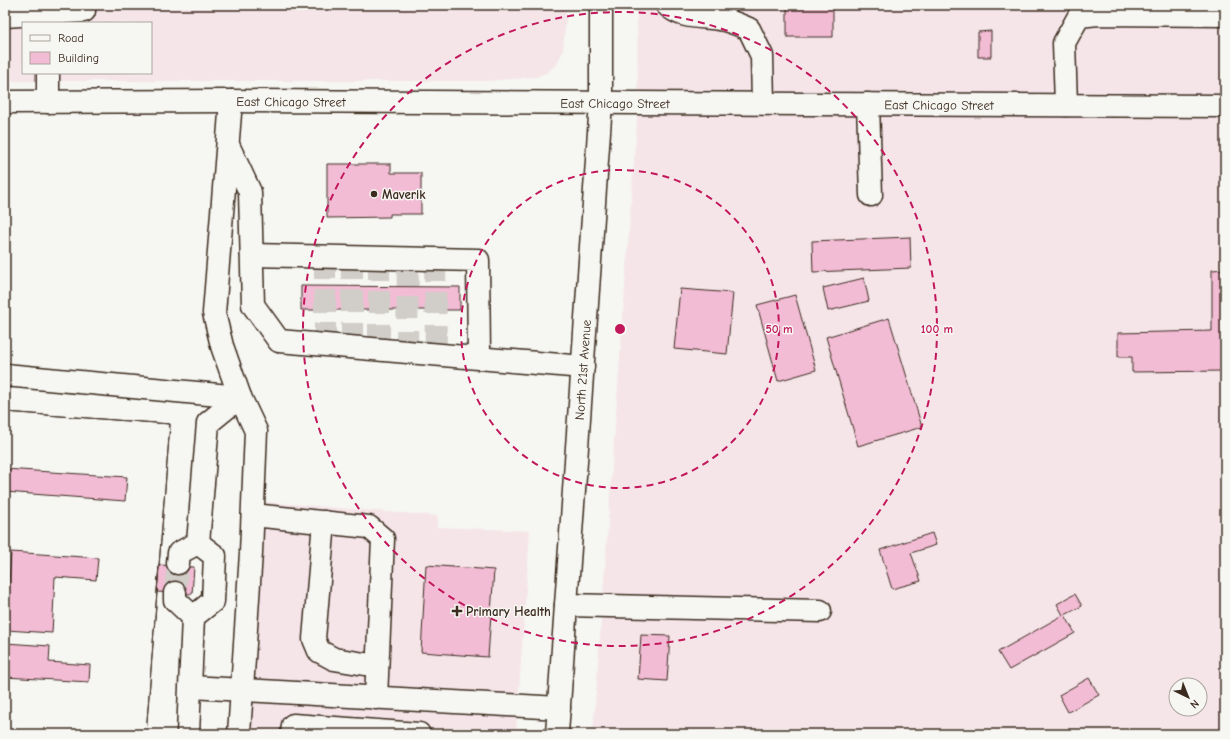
<svg xmlns="http://www.w3.org/2000/svg" width="1230" height="739" font-family="'Comic Neue',sans-serif">
	<style>
		.built { fill: #f5e5e9; fill-rule: evenodd }
		.building { fill: #f3bcd5; stroke: #3b2a1e; fill-rule: evenodd }
		.lines { fill: none; stroke-linecap: round; stroke-linejoin: round }
		.minor-tunnel { stroke: #d1cdc8; stroke-width: 22; stroke-dasharray: 22 11; stroke-linecap: butt }
		.minor-casing { stroke: #3b2a1e; stroke-width: 25 }
		.major-casing { stroke: #3b2a1e; stroke-width: 25 }
		.minor { stroke: #f6f6f2; stroke-width: 22 }
		.major { stroke: #f6f6f2; stroke-width: 22 }
		.ring { fill: none; stroke: #c2185b; stroke-width: 2; stroke-dasharray: 7 5 }
		.poi-dot { fill: #3b2a1e; stroke: #f6f6f2; stroke-width: 1.5 }
		.labels { text-anchor: middle; dominant-baseline: central; stroke-width: 3; stroke-linejoin: round; paint-order: stroke }
		.street-label { font-size: 13px; fill: #3b2a1e; stroke: #f6f6f2 }
		.poi-label { font-size: 13px; font-weight: bold; fill: #3b2a1e; stroke: #f6f6f2; text-anchor: start }
		.centre { fill: #c2185b; stroke: #f6f6f2; stroke-width: 2 }
		.ring-label { font-size: 12px; text-anchor: middle; font-weight: bold; fill: #c2185b; stroke: #f6f6f2; stroke-width: 3; stroke-linejoin: round; paint-order: stroke }
	</style>
	<rect width="100%" height="100%" fill="#f6f6f2"/>
	<filter id="ink" filterUnits="userSpaceOnUse"><feTurbulence type="fractalNoise" baseFrequency=".025" numOctaves="2"/><feDisplacementMap in="SourceGraphic" scale="8" xChannelSelector="R" yChannelSelector="G"/><feConvolveMatrix kernelMatrix="1 2 1 2 8 2 1 2 1" color-interpolation-filters="sRGB"/></filter>
	<g filter="url(#ink)">
		<path class="built" d="M5,5H566V18L563,51L557,64L546,73L536,77L487,81H5ZM23,23H151V73H23Z
			M637,5H1225V734H593L638,106ZM1176,685H1200V709H1176Z
			M266,502L438,516L437,527L530,531L516,734H251Z"/>
		<path class="building" d="M787,5H833V37H787Z
			M991,31V57H978V32Z
			M327,164H391V173H421V214H390V217L327,218Z
			M910,237L911,268L813,272L812,241Z
			M1225,269V371L1132,372V357H1118V333L1212,331V270Z
			M864,278L869,301L828,311L823,288Z
			M301,286L460,287V310H301Z
			M680,289L733,293L727,354L674,349Z
			M795,295L816,370L778,381L757,305Z
			M889,318L922,427L858,446L826,337Z
			M5,412L170,424L146,734H5V677L89,682L90,665L49,662L50,646L5,643V492L125,501L127,477L5,469ZM11,552L98,558L96,580L55,577L52,633L6,630Z
			M5,412L170,424L146,734H5Z
			M932,533L936,545L911,553L921,581L892,589L880,550Z
			M159,565L194,567L192,594L157,592Z
			M426,565L494,570L488,657L421,652Z
			M1075,594L1082,606L1065,615L1075,633L1009,670L998,652L1063,615L1057,604Z
			M641,635L670,636L667,681L638,679Z
			M1089,678L1099,695L1068,712L1059,695Z"/>
		<g class="lines">
			<path class="minor-tunnel" d="M325,257V345
				M352,257V348
				M379,258V350
				M435,259L436,355
				M407,352L408,259
				M175,593L178,563"/>
			<defs>
				<g id="minor">
					<path d="M667,5C683,21 708,15 728,21C735,23 742,26 749,29L762,56L763,103"/>
					<path d="M5,16L84,11V5"/>
					<path d="M48,73V102"/>
					<path d="M231,101L214,313L222,346L240,397L256,431L251,553L239,734"/>
					<path id="s1" d="M5,102L231,101L1225,106"/>
					<path d="M868,104L871,195"/>
					<path d="M1066,105L1064,43L1079,16L1098,14L1225,15"/>
					<path d="M228,145L250,192L253,305L279,341L583,367"/>
					<path d="M252,255L478,260L479,358"/>
					<path d="M5,375L240,397"/>
					<path d="M253,515L369,527L383,539L376,698"/>
					<path d="M324,522L314,639L319,651L334,659L377,666"/>
					<path d="M198,543L208,423L240,397"/>
					<path d="M178,563L179,553L198,543"/>
					<path d="M175,593V600L193,617"/>
					<path d="M566,605L820,611"/>
					<path d="M193,617L213,601L215,556L198,543"/>
					<path d="M191,687L559,708"/>
					<path d="M188,734L193,617"/>
					<path d="M292,734L293,725L419,734"/>
				</g>
				<g id="major">
					<path id="s2" d="M557,734L601,103V5"/>
				</g>
			</defs>
			<use href="#minor" class="minor-casing"/>
			<use href="#major" class="major-casing"/>
			<use href="#minor" class="minor"/>
			<use href="#major" class="major"/>
		</g>
	</g>
	<g class="ring">
		<circle cx="620" cy="329" r="159"/>
		<circle cx="620" cy="329" r="317"/>
	</g>
	<g class="poi-dot">
		<circle cx="374" cy="194" r="4"/>
		<path d="M455 605h4v4h4v4h-4v4h-4v-4h-4v-4h4z"/>
	</g>
	<g class="labels">
		<g class="street-label">
			<text stroke="none"><textPath href="#s1" startOffset="286">East Chicago Street</textPath></text>
			<text stroke="none"><textPath href="#s1" startOffset="610">East Chicago Street</textPath></text>
			<text stroke="none"><textPath href="#s1" startOffset="934">East Chicago Street</textPath></text>
			<text stroke="none"><textPath href="#s2" startOffset="365">North 21st Avenue</textPath></text>
		</g>
		<g class="poi-label">
			<text x="382" y="194">Maverik</text>
			<text x="466" y="611">Primary Health</text>
		</g>
	</g>
	<circle cx="620" cy="329" r="6" class="centre"/>
	<g class="ring-label">
		<text x="779" y="333">50 m</text>
		<text x="937" y="333">100 m</text>
	</g>
	<rect width="1230" height="739" fill="none" stroke="#f6f6f2" stroke-width="20"/>
	<rect x="10" y="10" width="1210" height="719" fill="none" stroke="#3b2a1e" stroke-width="1.5" filter="url(#ink)"/>
	<rect x="22" y="22" width="130" height="52" fill="#f6f6f2" stroke="#aba49d"/>
	<rect x="30" y="35" width="20" height="6" fill="#f6f6f2" stroke="#aba49d"/>
	<text x="58" y="42" font-size="12" fill="#3b2a1e">Road</text>
	<rect x="30" y="52" width="20" height="12" fill="#f3bcd5" stroke="#aba49d"/>
	<text x="58" y="62" font-size="12" fill="#3b2a1e">Building</text>
	<g transform="translate(1188 697) rotate(137)"><circle r="19" fill="#f6f6f2" stroke="#aba49d"/>
	<path d="M0-3L7 15L0 10L-7 15Z" fill="#3b2a1e"/>
	<text y="-6" font-size="11" font-weight="bold" text-anchor="middle" fill="#3b2a1e">N</text>
	</g>
</svg>
